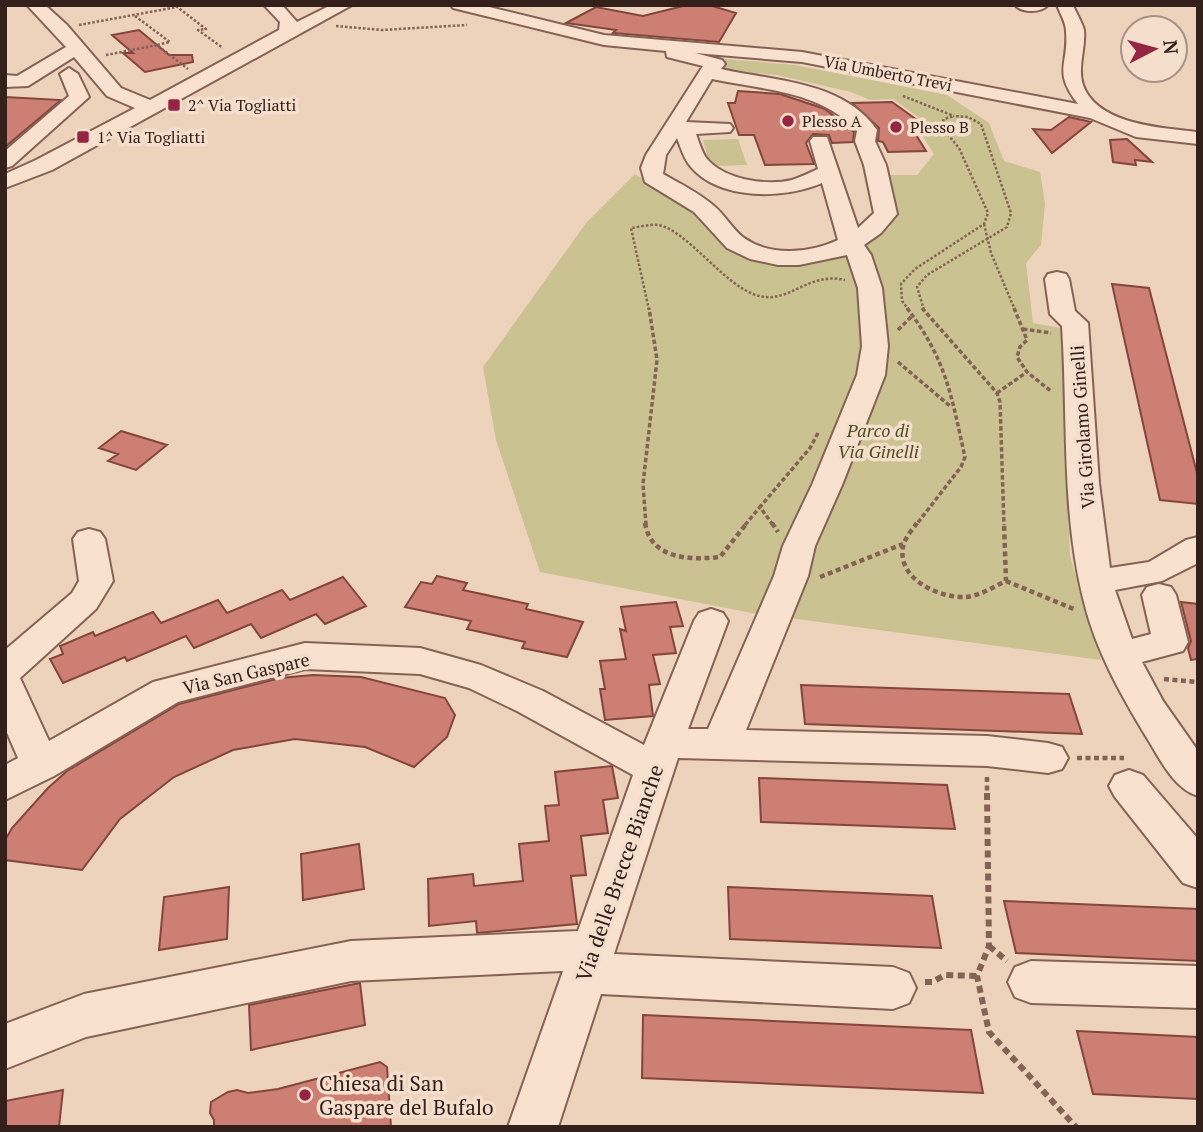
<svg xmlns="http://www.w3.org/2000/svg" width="1203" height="1132" font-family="'PT Serif',serif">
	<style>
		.green { fill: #cbc291 }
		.building { fill: #cc7f72; stroke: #84453c; stroke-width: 2 }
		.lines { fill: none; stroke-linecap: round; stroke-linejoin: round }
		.minor-casing { stroke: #856256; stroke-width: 4 }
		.path-far3 { stroke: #856256; stroke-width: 2.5; stroke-dasharray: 2.5 2; stroke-linecap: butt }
		.path-far2 { stroke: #856256; stroke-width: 3.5; stroke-dasharray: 4.5 2.5; stroke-linecap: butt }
		.path-far1 { stroke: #856256; stroke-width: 4.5; stroke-dasharray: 5 3.5; stroke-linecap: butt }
		.path { stroke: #856256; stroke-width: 6; stroke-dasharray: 7 4.5; stroke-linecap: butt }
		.minor { fill: #f9e1cf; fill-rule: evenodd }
		.poi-dot { fill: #942644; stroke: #f5decc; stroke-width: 2.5 }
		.labels { text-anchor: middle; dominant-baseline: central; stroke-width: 7; stroke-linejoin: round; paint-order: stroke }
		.far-street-label { font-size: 16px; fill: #34201b; stroke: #f5decc }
		.far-poi-label { font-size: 16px; fill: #34201b; stroke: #f5decc; text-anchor: start }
		.street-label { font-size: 18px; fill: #34201b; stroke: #f5decc }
		.park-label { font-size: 18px; font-style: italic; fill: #505021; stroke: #f5decc }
		.near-street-label { font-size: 21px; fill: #34201b; stroke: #f5decc }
		.near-poi-label { font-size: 21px; fill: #34201b; stroke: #f5decc; text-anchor: start }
	</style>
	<rect width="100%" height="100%" fill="#edd2bc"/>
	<path class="green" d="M725,59L795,65L947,95L989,123L1004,161L1040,172L1045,204L1041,245L1026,263L1033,323L1061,328L1070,556L1101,660L752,613L540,572L496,440L483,367L586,223L635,174L701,215L743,255L854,249L889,228L895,217L885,175H917L934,154L920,132L926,131L917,116L893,99L870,100L851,92L777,75L720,70Z
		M738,139L747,165L710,166L703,140Z"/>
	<path class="building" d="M687,5H709L736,13L719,42L613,33L616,30L566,23L596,7L643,16Z
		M139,30L169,55H192L193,62L145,72L123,53H133L112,35Z
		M738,91L780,94L825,109L854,132L853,142L832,143L829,135L813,134L806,143L814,164L765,165L754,135H739L728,103H735Z
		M5,97L61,100L5,147Z
		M892,102L931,130H913L926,151L888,152L883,142L878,141L879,128L852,103Z
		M1069,117L1091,122L1052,153L1033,129L1051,130Z
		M1127,139L1152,162L1135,160L1136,165L1113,162L1110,140Z
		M1112,284L1149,288L1198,477V504L1160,500Z
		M121,431L167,445L136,470L108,461L118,454L99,448Z
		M437,576L467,583L463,590L528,604L526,609L583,622L567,657L522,648L525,642L467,629L471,621L405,607L421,582L432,584Z
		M343,577L366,606L325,624L316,614L261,638L251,624L194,648L186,636L127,661L125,657L63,683L50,659L63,654L60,646L93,632L95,636L153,612L161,623L218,600L227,613L282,590L290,600Z
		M676,602L683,626L670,627L676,653L653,655L660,684L649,685L653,716L605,720L600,689H605L600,661L626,659L620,629L626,631L621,607Z
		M1181,602L1198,604V659L1191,660L1188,648L1191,641Z
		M313,675L361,677L445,698L455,715L447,737L414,767L365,747L295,739L233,750L174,777L120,819L82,870L5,860V840L12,828L48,788L67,771L179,704L280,678Z
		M801,685L1069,694L1082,734L805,724Z
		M612,766L618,798L603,800L608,833L581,836L586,875L571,876L577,924L477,933L476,921L429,926L428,879L473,874L474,886L523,881L519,844L549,841L545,806L559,805L555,772Z
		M759,778L947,785L955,829L761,822Z
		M359,844L364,889L303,900L301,854Z
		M229,887L227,939L159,950L164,897Z
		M728,887L932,896L941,948L730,939Z
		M1004,901L1198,909V961L1016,953Z
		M360,983L365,1025L251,1050L249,1005Z
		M643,1015L971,1030L983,1093L642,1078Z
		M1077,1031L1198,1037V1099L1093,1094Z
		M380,1062L387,1067L391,1127H214V1120L210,1113L211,1102L228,1092L237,1090L248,1093L278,1089Z
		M63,1090L59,1127H5V1101Z"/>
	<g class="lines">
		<defs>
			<path id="minor" d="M27,5H45L67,25L121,88L150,100L279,30L280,22L264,5H282L297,22L331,5H352L52,170L5,188V174L36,160L135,108L107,96L74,57L28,86L5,87V75L17,76L66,47Z
				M451,5H481L604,35L802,52L1078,104C1052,70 1069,66 1066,31C1066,23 1060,13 1057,5H1073C1076,13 1082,22 1084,30C1086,48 1077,67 1083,85C1097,125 1163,128 1198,132V144L1136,137L1090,118L802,62L695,53L722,60L725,64L721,69C774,81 843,81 877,130L875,141L886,165L897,214L881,233L864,245L871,255L882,288L888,346L885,375L842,485L815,546L808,576L746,730L987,736L1048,743L1062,747L1068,758L1062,769L1048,773L987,766L678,758L614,954L893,967L909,973L916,988L909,1003L893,1009L601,994L558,1127H508L563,971L351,981L86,1037L5,1069V1024L84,994L351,941L578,931L633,775L517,711L469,688L420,674L305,669L178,702L54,776L5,800V765L18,758L5,728V650L72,593L79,581L73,539L78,532L89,529L100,532L105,539L113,581L96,609L20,678L49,741L153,682L305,643L420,648L481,665L543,691L644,745L694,621L699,613L711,609L723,613L728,621L688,729H708L774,576L783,546L812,485L857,375L862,346L858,288L847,255L799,265H778L750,259L727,248L694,212L645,182L641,168L646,155L703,66L667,57L666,51L604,45L453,8ZM712,79C762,90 820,90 857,131L855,141L864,165L874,213L858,228L827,137H813L810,141L818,169C809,173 801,177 792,180C767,186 725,180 707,159C702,153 699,142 696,134L730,132L733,128L730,124L686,122ZM677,138C681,148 684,159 691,167C720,201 785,199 822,183L838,240C810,253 771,257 744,238C732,229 725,215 714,206C699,193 681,184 663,174L666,155Z
				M1015,5H1048C1041,13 1022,13 1015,5Z
				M69,68L78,74L89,97L12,166L5,168V151L69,96L60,74Z
				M1057,272L1066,274L1069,279L1075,311L1088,323L1099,483L1110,568L1149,562L1186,540L1198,537L1196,564L1162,581L1115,590L1132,639L1151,634L1142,595L1147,587L1159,584L1171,587L1176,595L1188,642L1183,651L1142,662L1163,701L1198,751V796C1174,789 1160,759 1147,738C1121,695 1096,651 1084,602C1061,513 1068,417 1062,326L1050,314L1045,279L1048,274Z
				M1129,770L1143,775L1198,839V888L1183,883L1115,797L1109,786L1115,775Z
				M1031,961L1198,966V1008L1031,1003L1015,997L1008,982L1015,967Z"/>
		</defs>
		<use href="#minor" class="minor-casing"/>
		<path class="path-far3" d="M176,6L206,29L198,30L223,48
			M135,16L170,42L157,45L188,69
			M79,25L177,7
			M336,26L382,30L467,25
			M106,55L157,45
			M903,96L954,116
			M984,224L991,253L1015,310
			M649,310L631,228C639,227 650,224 658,225C685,229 722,282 753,294C788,308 805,271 845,280
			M909,310L902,301L901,284L915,269L984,224L988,213L959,148L941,126L944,119L954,116
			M924,310L917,287L927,275L1007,227L1011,213L981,124L968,117L954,116"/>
		<path class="path-far2" d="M907,308C947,361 951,395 965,457L961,467L916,525
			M922,308L997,393L1000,402L1004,525
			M1014,308L1027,340L1020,347L1017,357L1027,372L1052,392
			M1023,329L1051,333
			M898,330L913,315
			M898,362L950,406
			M997,393L1027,372
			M646,525L643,484L657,360L649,308
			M745,525L760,507
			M773,525L760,507L810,448L818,433"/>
		<path class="path-far1" d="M645,523C651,560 691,560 720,557L747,523
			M772,523L778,532
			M917,523C912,530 904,539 903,547C897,579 939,598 965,597C980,596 993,587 1006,581L1004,523
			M820,577L903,544
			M1006,581L1076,610
			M1164,679L1198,682
			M1077,758H1124
			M987,777V795"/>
		<path class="path" d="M987,793L989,946L977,976L989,1032L1076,1127
			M989,946L1007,961
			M925,982H932L945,975L977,976"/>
		<use href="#minor" class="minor"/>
	</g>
	<g class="poi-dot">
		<rect x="167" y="98" width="14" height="14" rx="3.5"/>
		<circle cx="788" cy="121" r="7"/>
		<circle cx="896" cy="127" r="7"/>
		<rect x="76" y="130" width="14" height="14" rx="3.5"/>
		<circle cx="305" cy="1095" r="7"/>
	</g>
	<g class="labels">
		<g class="far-street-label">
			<text transform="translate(888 73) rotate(11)">Via Umberto Trevi</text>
		</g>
		<g class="far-poi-label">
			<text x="188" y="105">2^ Via Togliatti</text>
			<text x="802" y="121">Plesso A</text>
			<text x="910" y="127">Plesso B</text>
			<text x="97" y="137">1^ Via Togliatti</text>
		</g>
		<g class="street-label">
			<text transform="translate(1082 427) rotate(-94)">Via Girolamo Ginelli</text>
			<text transform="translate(246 673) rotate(-13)">Via San Gaspare</text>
		</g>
		<g class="park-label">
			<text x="878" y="430">Parco di<tspan x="878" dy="21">Via Ginelli</tspan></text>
		</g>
		<g class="near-street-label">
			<text transform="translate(619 873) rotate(-71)">Via delle Brecce Bianche</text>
		</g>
		<g class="near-poi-label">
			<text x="319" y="1083">Chiesa di San<tspan x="319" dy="24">Gaspare del Bufalo</tspan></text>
		</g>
	</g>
	<rect width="1203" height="1132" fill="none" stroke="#34201b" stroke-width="14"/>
	<g transform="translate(1154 49) rotate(84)"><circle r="33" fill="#f5decc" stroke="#a89285" stroke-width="2"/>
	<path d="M0-5L12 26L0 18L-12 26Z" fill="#942644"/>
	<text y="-10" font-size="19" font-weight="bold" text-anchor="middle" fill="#34201b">N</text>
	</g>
</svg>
